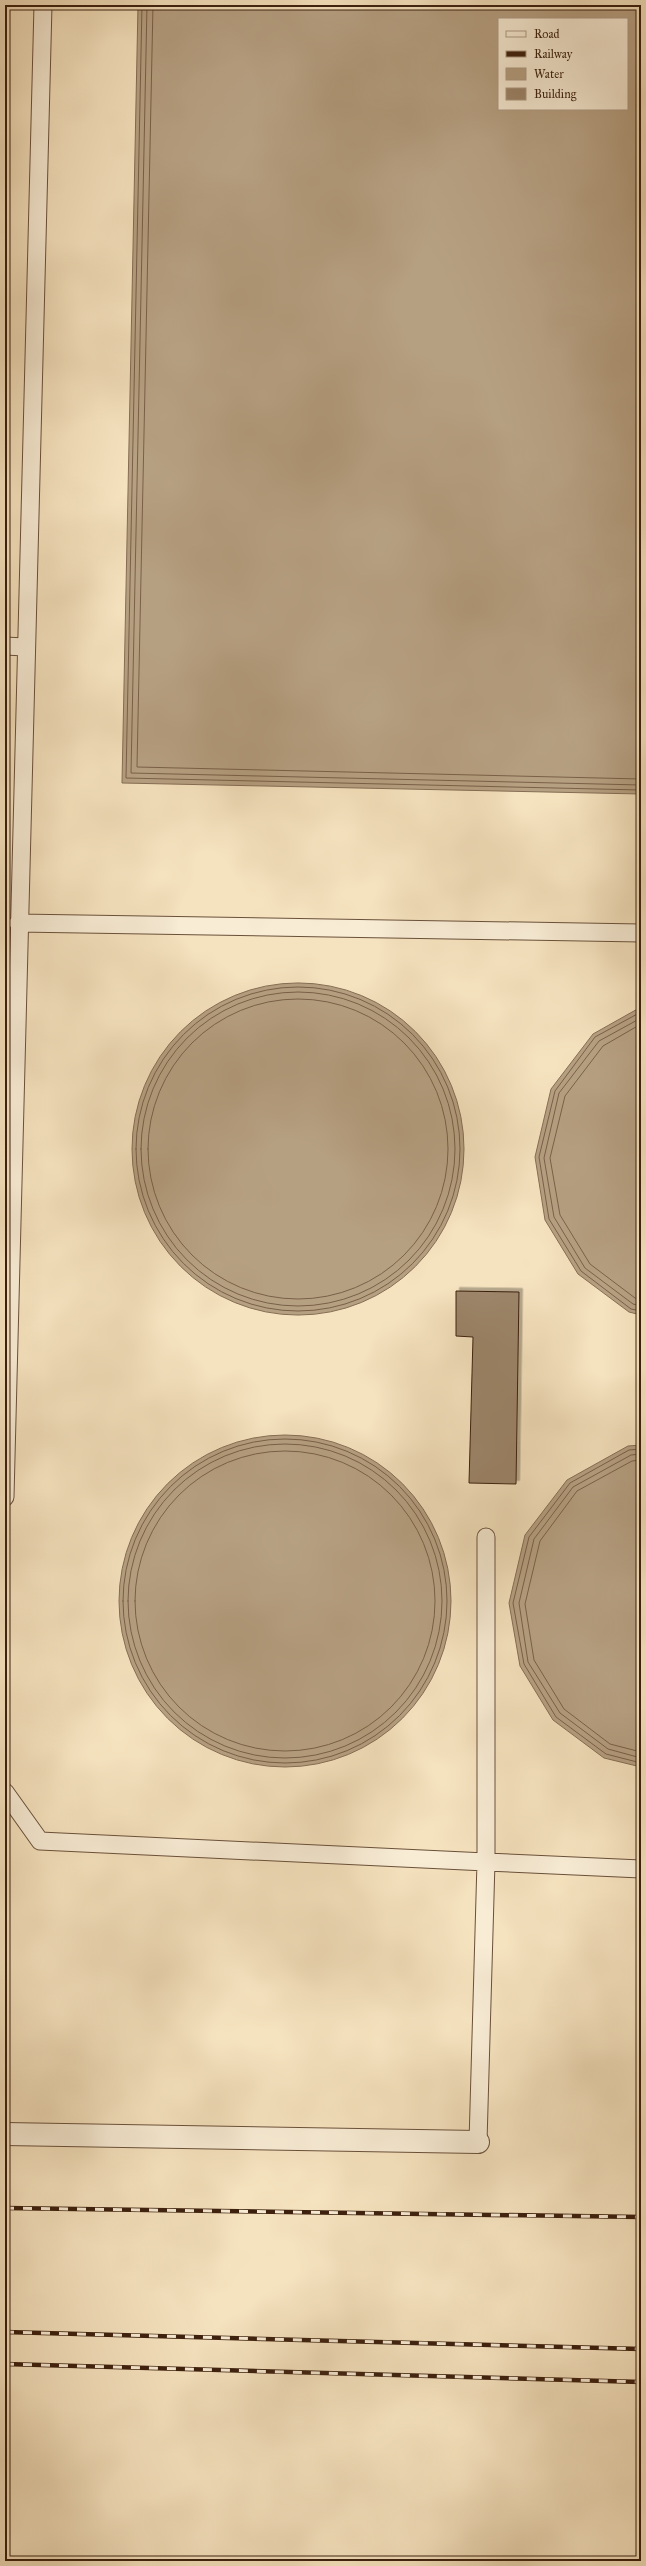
<svg xmlns="http://www.w3.org/2000/svg" width="646" height="2566" font-family="'IM FELL Great Primer',serif">
	<style>
		.water { fill: #b6a082; stroke: #856d54; fill-rule: evenodd }
		.lines { fill: none; stroke-linecap: round; stroke-linejoin: round }
		.shore { stroke: #796048; stroke-width: 1 }
		.building { fill: #9c856a; stroke: #3c200e; filter: url(#shadow) }
		.service-casing { stroke: #6a503a; stroke-width: 19 }
		.minor-casing { stroke: #6a503a; stroke-width: 24 }
		.service { stroke: #f8ecd5; stroke-width: 17 }
		.minor { stroke: #f8ecd5; stroke-width: 22 }
		.rail-casing { stroke: #3c200e; stroke-width: 4.5 }
		.rail { stroke: #f8ecd5; stroke-width: 3; stroke-dasharray: 9; stroke-linecap: butt }
	</style>
	<defs>
		<filter id="shadow"><feDropShadow dx="3.5" dy="-3.5" stdDeviation="0" flood-color="#0004"/></filter>
	</defs>
	<rect width="100%" height="100%" fill="#f5e2be"/>
	<filter id="stains"><feTurbulence type="fractalNoise" baseFrequency=".005" numOctaves="4"/><feColorMatrix values="0 0 0 0 .2 0 0 0 0 .09 0 0 0 0 .02 0 0 0 .5 -.17"/></filter>
	<radialGradient id="worn" r=".72"><stop offset=".6" stop-color="#630" stop-opacity="0"/><stop offset="1" stop-color="#630" stop-opacity=".3"/></radialGradient>
	<path class="water" d="M138,5H641V794L122,783ZM499,19H627V109H499Z
		M132 1149a166 166 0 1 1 332 0a166 166 0 1 1-332 0Z
		M641,1007V1315L629,1312L578,1274L545,1220L535,1157L551,1089L593,1034Z
		M119 1601a166 166 0 1 1 332 0a166 166 0 1 1-332 0Z
		M641,1445V1767L604,1758L553,1720L520,1666L509,1603L525,1535L567,1480L628,1446Z"/>
	<g class="lines">
		<path class="shore" d="M142,5L126,778L641,790
			M147,5L131,773L641,785
			M153,5L137,767L641,779
			M136 1149a162 162 0 1 1 324 0a162 162 0 1 1-324 0Z
			M141 1149a157 157 0 1 1 314 0a157 157 0 1 1-314 0Z
			M148 1149a150 150 0 1 1 300 0a150 150 0 1 1-300 0Z
			M641,1012L595,1037L555,1091L539,1157L549,1219L581,1271L631,1309L641,1311
			M641,1018L599,1041L559,1093L544,1158L554,1217L585,1268L633,1304L641,1306
			M641,1024L603,1046L565,1096L550,1158L560,1215L590,1264L635,1298L641,1300
			M123 1601a162 162 0 1 1 324 0a162 162 0 1 1-324 0Z
			M128 1601a157 157 0 1 1 314 0a157 157 0 1 1-314 0Z
			M641,1449L629,1450L570,1483L529,1537L513,1603L524,1664L556,1717L606,1754L641,1763
			M135 1601a150 150 0 1 1 300 0a150 150 0 1 1-300 0Z
			M641,1454L631,1455L573,1487L534,1539L519,1603L528,1662L560,1713L608,1749L641,1758
			M641,1460L632,1461L577,1491L540,1541L525,1604L534,1660L564,1709L610,1744L641,1752"/>
	</g>
	<path class="building" d="M456,1291L519,1292L516,1484L469,1483L473,1337L456,1336Z"/>
	<g class="lines">
		<defs>
			<path id="service" d="M5,646L25,647
				M18,923L641,933
				M5,1497L43,5
				M5,1792L40,1841L486,1862V1537
				M478,2142L486,1862L641,1869"/>
			<path id="minor" d="M5,2134L478,2142"/>
		</defs>
		<use href="#service" class="service-casing"/>
		<use href="#minor" class="minor-casing"/>
		<use href="#service" class="service"/>
		<use href="#minor" class="minor"/>
		<defs>
			<path id="rail" d="M5,2208L641,2217
				M5,2332L641,2349
				M5,2364L641,2382"/>
		</defs>
		<use href="#rail" class="rail-casing"/>
		<use href="#rail" class="rail"/>
	</g>
	<rect width="646" height="2566" fill="none" stroke="#f5e2be" stroke-width="20"/>
	<rect x="6" y="6" width="634" height="2554" fill="none" stroke="#3c200e" stroke-width="2"/>
	<rect x="10" y="10" width="626" height="2546" fill="none" stroke="#3c200e"/>
	<rect x="498" y="18" width="130" height="92" fill="#f8ecd5" stroke="#ad9a85"/>
	<rect x="506" y="31" width="20" height="6" fill="#f8ecd5" stroke="#ad9a85"/>
	<text x="534" y="38" font-size="12" fill="#3c200e">Road</text>
	<rect x="506" y="51" width="20" height="6" fill="#3c200e" stroke="#ad9a85"/>
	<text x="534" y="58" font-size="12" fill="#3c200e">Railway</text>
	<rect x="506" y="68" width="20" height="12" fill="#b6a082" stroke="#ad9a85"/>
	<text x="534" y="78" font-size="12" fill="#3c200e">Water</text>
	<rect x="506" y="88" width="20" height="12" fill="#9c856a" stroke="#ad9a85"/>
	<text x="534" y="98" font-size="12" fill="#3c200e">Building</text>
	<rect width="100%" height="100%" filter="url(#stains)"/>
	<rect width="100%" height="100%" fill="url(#worn)"/>
</svg>
